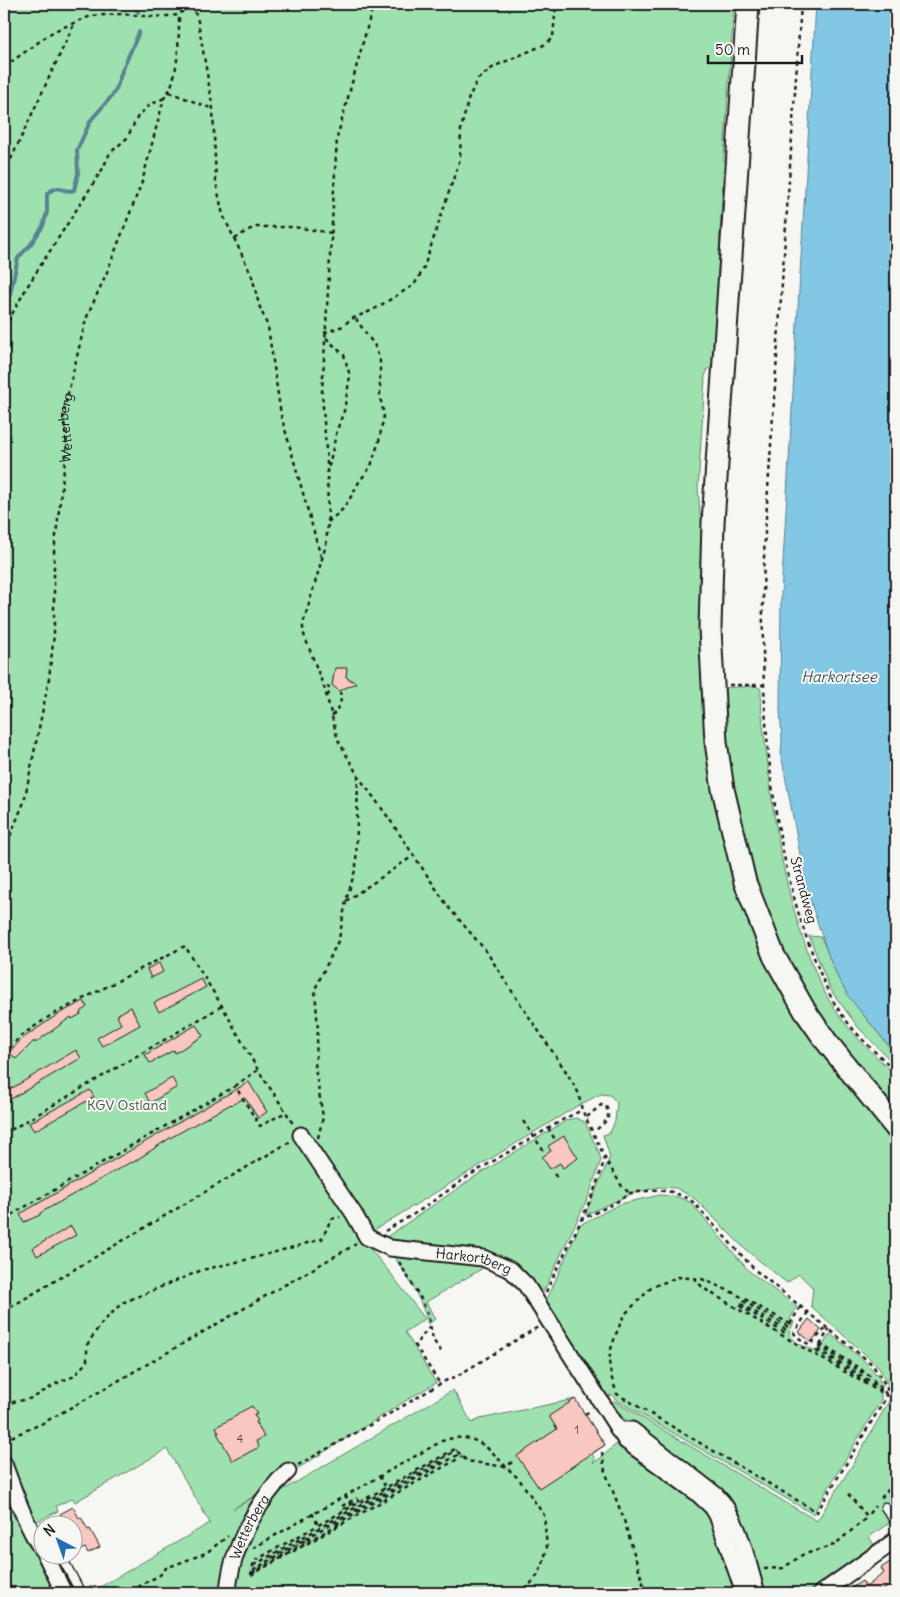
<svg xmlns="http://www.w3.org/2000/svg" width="900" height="1597" font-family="Delius,sans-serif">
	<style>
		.green { fill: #9de2ae; stroke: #5c7f65; fill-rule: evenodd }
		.water { fill: #82c7e3; stroke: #598393 }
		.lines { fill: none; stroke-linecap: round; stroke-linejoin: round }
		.stream { stroke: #598393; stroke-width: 4 }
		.building { fill: #f7c7c0; stroke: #1c1c1c }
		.lane-casing { stroke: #1c1c1c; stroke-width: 11 }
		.street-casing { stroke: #1c1c1c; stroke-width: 19 }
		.secondary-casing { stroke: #1c1c1c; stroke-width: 25 }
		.path { stroke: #1c1c1c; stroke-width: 2.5; stroke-dasharray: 4 4; stroke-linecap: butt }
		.lane { stroke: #f6f6f2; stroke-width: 8 }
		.street { stroke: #f6f6f2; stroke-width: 15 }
		.secondary { stroke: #f6f6f2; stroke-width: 21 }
		.labels { text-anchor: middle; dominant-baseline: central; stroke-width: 4; stroke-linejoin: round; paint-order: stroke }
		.number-label { font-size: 11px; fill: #534745 }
		.street-label { font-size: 14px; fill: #1c1c1c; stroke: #f6f6f2 }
		.park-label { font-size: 14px; fill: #435748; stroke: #f6f6f2 }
		.water-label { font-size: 15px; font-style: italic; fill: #405862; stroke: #f6f6f2 }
	</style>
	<rect width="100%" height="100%" fill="#f6f6f2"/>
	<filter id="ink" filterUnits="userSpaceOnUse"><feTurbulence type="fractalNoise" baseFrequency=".02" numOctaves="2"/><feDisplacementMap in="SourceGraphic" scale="10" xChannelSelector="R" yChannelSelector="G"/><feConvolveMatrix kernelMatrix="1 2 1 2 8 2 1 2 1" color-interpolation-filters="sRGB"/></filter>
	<g filter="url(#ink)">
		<path class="green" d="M4,4H734L724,157L713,367L708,369L705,376L698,488L700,515H704L701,589L743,897L896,1136V1518L869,1537L875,1546L806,1593H90L210,1523L167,1449L75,1502L73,1498L56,1506L58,1511L28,1526L64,1593H4ZM601,1094L610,1095L617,1103L615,1121L610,1133L603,1135L610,1157L585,1215L631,1194L659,1187L676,1188L694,1198L745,1249L787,1283L799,1274L813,1288L811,1306L878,1366L893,1394L853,1464L817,1521L614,1401L611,1402L610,1404C618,1414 625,1420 636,1426L601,1458L593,1463L595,1459L592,1454L605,1445L575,1399L480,1419L472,1423L453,1390L266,1500L258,1495L233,1509L415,1395L436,1383L405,1332L425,1319L392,1275L361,1238L577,1106Z
			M756,686L761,689C761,712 764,735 767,757C774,823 784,888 807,950C814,969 821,988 832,1005C849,1032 873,1054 896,1075V1118L832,1035L785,959L761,903L730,779L720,688Z
			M809,936L821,937L839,980L861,1012L896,1055V1066L858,1027L830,989Z
			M576,1118L585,1122L599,1153L601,1160L589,1195L541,1297L527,1283L488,1265L426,1302L435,1319L428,1324C420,1293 401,1266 382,1240L476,1176L567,1120Z
			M660,1195L678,1197L690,1202L749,1271L797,1307L790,1319L794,1322L789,1333C796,1345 806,1348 819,1351L830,1334C849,1349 874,1364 883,1387L881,1386V1400L813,1514L616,1400L612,1395L607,1396L545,1304L580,1225L620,1204Z"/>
		<path class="water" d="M816,4H896V1055L849,997L839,980L829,957L807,891L781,754L782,739L780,710L781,595Z"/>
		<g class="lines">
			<path class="stream" d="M133,4L138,12
				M4,304L10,294L18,258L31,244L43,226L47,212V194C59,182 62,194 74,190L78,174L77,150L91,120L111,97L116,89L122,71L139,32"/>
		</g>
		<path class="building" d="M335,668H347L346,677L356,683L339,691L332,685Z
			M159,963L163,972L151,978L147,969Z
			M201,979L206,987L159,1012L154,1003Z
			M84,1001L87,1007L80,1012L81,1014L72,1019L71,1017L35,1043L34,1041L16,1059L9,1052L23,1038L60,1013Z
			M131,1007L140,1025L102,1046L97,1038L121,1024L117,1016L119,1015L118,1014Z
			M196,1025L203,1036L175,1053L174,1050L150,1063L145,1055Z
			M76,1050L81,1058L4,1103V1093Z
			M172,1078L177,1087L150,1103L145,1093Z
			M249,1082L267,1112L258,1118L245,1098L231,1105V1104L170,1138L132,1163L131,1162L40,1213V1215L24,1222L20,1214Z
			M90,1090L94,1097L34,1131L29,1123Z
			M564,1136L578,1158L563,1168L560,1163L550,1169L542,1157L551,1151L548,1146Z
			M71,1226L76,1235L37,1256L33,1248Z
			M809,1319L821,1330L811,1342L799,1332Z
			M575,1399L605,1445L539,1488L517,1456L557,1429L549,1416Z
			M252,1406L257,1414L254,1415L258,1421L256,1422L264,1437L256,1441L259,1447L233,1461L217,1433H219L216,1427L238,1415L237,1414Z
			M73,1507L79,1518L81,1517L88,1530L90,1529L100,1547L88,1553L85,1548L72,1554V1524H66L60,1514Z
			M896,1558V1581L879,1593H844L862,1581L866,1587L884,1573L881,1568Z"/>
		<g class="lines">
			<defs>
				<path id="lane" d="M885,1507L896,1523
					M60,1554L81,1593"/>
				<g id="street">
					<path id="s2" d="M301,1135L354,1214L367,1237L390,1248L483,1258L511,1270L526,1285L626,1441L697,1493L712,1507L717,1515L744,1593"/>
					<path d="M618,1430H632L716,1495C740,1519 747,1562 757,1593"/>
					<path d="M4,1464C15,1494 25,1523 42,1550"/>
					<path d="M45,1554L64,1593"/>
					<path id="s3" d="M228,1593C230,1551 258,1499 288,1471"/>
					<path d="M821,1593L896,1540"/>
				</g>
				<path id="secondary" d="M748,4L713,523L710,628L716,742L723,789L745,882L774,956L805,1011L826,1041L896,1128"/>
			</defs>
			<use href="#lane" class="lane-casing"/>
			<use href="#street" class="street-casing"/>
			<use href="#secondary" class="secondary-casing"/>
			<g class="path">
				<path d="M192,4L198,21L213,109L216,183L223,215L252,276L259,305L268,327L281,415L321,557"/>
				<path d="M377,4L371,13L337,138L322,393L327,464L328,522L326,545L303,624V632L325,690L338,740L358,776L388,817L449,908L486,951L517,999L565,1070L578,1092L582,1110L607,1162L623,1188L630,1193"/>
				<path d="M801,4L765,533C759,666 763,816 808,942C817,964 824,987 837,1007C852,1032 875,1052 896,1071"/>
				<path d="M4,67L54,31L91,16L122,14L155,17L179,15L189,4"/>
				<path d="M169,92L213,109"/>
				<path d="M4,174L75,22"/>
				<path d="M235,239L248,230L257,227H294L332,233"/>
				<path d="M4,328L30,282L102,170L110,153L127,138L138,116L150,105L164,98"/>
				<path d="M324,333L343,326L351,319L373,310L414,285L423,270L460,159L461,129L469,97L478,79L495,66L546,44L553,37L556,4"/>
				<path d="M326,338L344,355L350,376L344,411L337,430L328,470"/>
				<path d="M328,522L341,511L348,502L359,482L371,466L379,441L384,415L380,397V361L375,346L356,319"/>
				<path d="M729,685H764"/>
				<path d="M327,696L330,692L327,683"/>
				<path d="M332,716C338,708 343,703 340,692"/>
				<path id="s1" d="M4,851L24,802L49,679L54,634V552L67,444L63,414L86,319L107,272L142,182L164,98C179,82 179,37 179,15"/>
				<path d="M346,901L413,856"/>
				<path d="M4,1054L22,1035L50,1016L185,946L222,1006L258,1070"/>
				<path d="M235,1086L258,1070L286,1112"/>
				<path d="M587,1117L601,1105L606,1106L608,1112V1119L594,1132"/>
				<path d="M523,1121L543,1150"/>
				<path d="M548,1128L556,1141"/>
				<path d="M4,1134L222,1006"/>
				<path d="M318,1138L323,1117L315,1068L318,1030L315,989L339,939L346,901L356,867L358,777"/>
				<path d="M554,1174L559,1180"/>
				<path d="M4,1219L235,1086L260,1126L286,1112L293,1124"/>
				<path d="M580,1220L615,1203L630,1193L656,1190L673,1192L691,1200L755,1270L872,1364L887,1387V1396"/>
				<path d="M385,1231L419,1211L470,1175L564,1119L582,1110"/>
				<path d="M399,1262L421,1299L428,1314L433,1340L443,1354"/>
				<path d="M694,1278L703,1288L783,1336L887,1396L817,1512L617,1394L611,1376L609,1361L611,1349L616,1334L624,1315L652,1287L678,1277L702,1279L734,1293L790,1324"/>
				<path d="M546,1292C566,1248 593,1204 605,1157"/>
				<path d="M743,1301L788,1327"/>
				<path d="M741,1304L786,1330"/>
				<path d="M740,1306L785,1333"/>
				<path d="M4,1311L291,1141"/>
				<path d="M808,1312L794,1333L797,1337L810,1345L827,1327"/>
				<path d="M790,1324L801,1306"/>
				<path d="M430,1326L415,1345L440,1384"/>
				<path d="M820,1344C836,1354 853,1363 867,1374C878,1383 884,1395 896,1401"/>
				<path d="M820,1345L829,1329"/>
				<path d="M819,1346L863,1373"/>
				<path d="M818,1349L878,1386"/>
				<path d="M816,1351L883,1392"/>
				<path d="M4,1404L33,1398L59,1382L75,1376L87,1361V1345L100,1325L122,1303L202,1270L254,1258L322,1239L331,1219L340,1217"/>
				<path d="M585,1414L592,1410"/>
				<path d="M4,1440L41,1424L90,1397L356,1244"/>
				<path d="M602,1452L605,1471L623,1517L646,1593"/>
				<path d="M298,1465L379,1420L445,1381L457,1376L538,1327"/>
				<path d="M379,1476L385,1486"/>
				<path d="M848,1494L867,1516L875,1506"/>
				<path d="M345,1495L352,1507"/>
				<path d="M881,1498L888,1490L896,1489"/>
				<path d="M342,1506L357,1498"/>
				<path d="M343,1509L359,1500"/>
				<path d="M312,1513L318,1525"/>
				<path d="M336,1524L461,1453"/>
				<path d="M253,1548L442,1441C472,1431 487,1445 506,1467L512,1462"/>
				<path d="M271,1558L443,1461"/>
				<path d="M254,1565L457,1450"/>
				<path d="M764,1569L783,1568L802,1555L834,1545L864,1520L867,1516"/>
				<path d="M253,1570L311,1537"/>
				<path d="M252,1573L339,1524"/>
				<path d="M251,1575L254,1561L455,1449L467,1461L506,1467L519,1479L544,1515L547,1547L543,1564L537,1576L523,1593"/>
				<path d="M251,1575L463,1456"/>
				<path d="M132,1593L141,1585L160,1575L166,1568L206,1553L228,1536"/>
			</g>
			<use href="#lane" class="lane"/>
			<use href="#street" class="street"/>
			<use href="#secondary" class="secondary"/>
		</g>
	</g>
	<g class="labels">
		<g class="number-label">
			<text x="577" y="1430">1</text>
			<text x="240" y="1439">4</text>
		</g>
		<g class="street-label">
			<text stroke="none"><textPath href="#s1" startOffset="431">Wetterberg</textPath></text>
			<text transform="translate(804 890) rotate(75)">Strandweg</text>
			<text stroke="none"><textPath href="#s2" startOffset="232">Harkortberg</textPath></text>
			<text stroke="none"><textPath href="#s3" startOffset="70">Wetterberg</textPath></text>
		</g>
		<g class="park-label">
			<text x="127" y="1105">KGV Ostland</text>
		</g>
		<g class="water-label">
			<text x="839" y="676">Harkortsee</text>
		</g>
	</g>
	<rect width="900" height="1597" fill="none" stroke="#f6f6f2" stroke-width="20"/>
	<rect x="10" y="10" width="880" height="1577" fill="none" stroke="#1c1c1c" stroke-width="2" filter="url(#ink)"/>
	<g transform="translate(58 1540) rotate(319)"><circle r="24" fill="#f6f6f2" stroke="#9f9f9c"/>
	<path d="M0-4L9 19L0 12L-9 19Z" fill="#1f6fb2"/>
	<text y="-8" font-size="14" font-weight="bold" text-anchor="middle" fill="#1c1c1c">N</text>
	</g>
	<path d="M708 55v8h94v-8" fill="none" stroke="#1c1c1c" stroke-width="2.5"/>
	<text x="715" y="55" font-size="15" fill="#1c1c1c" stroke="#f6f6f2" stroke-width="4" paint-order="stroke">50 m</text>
</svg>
